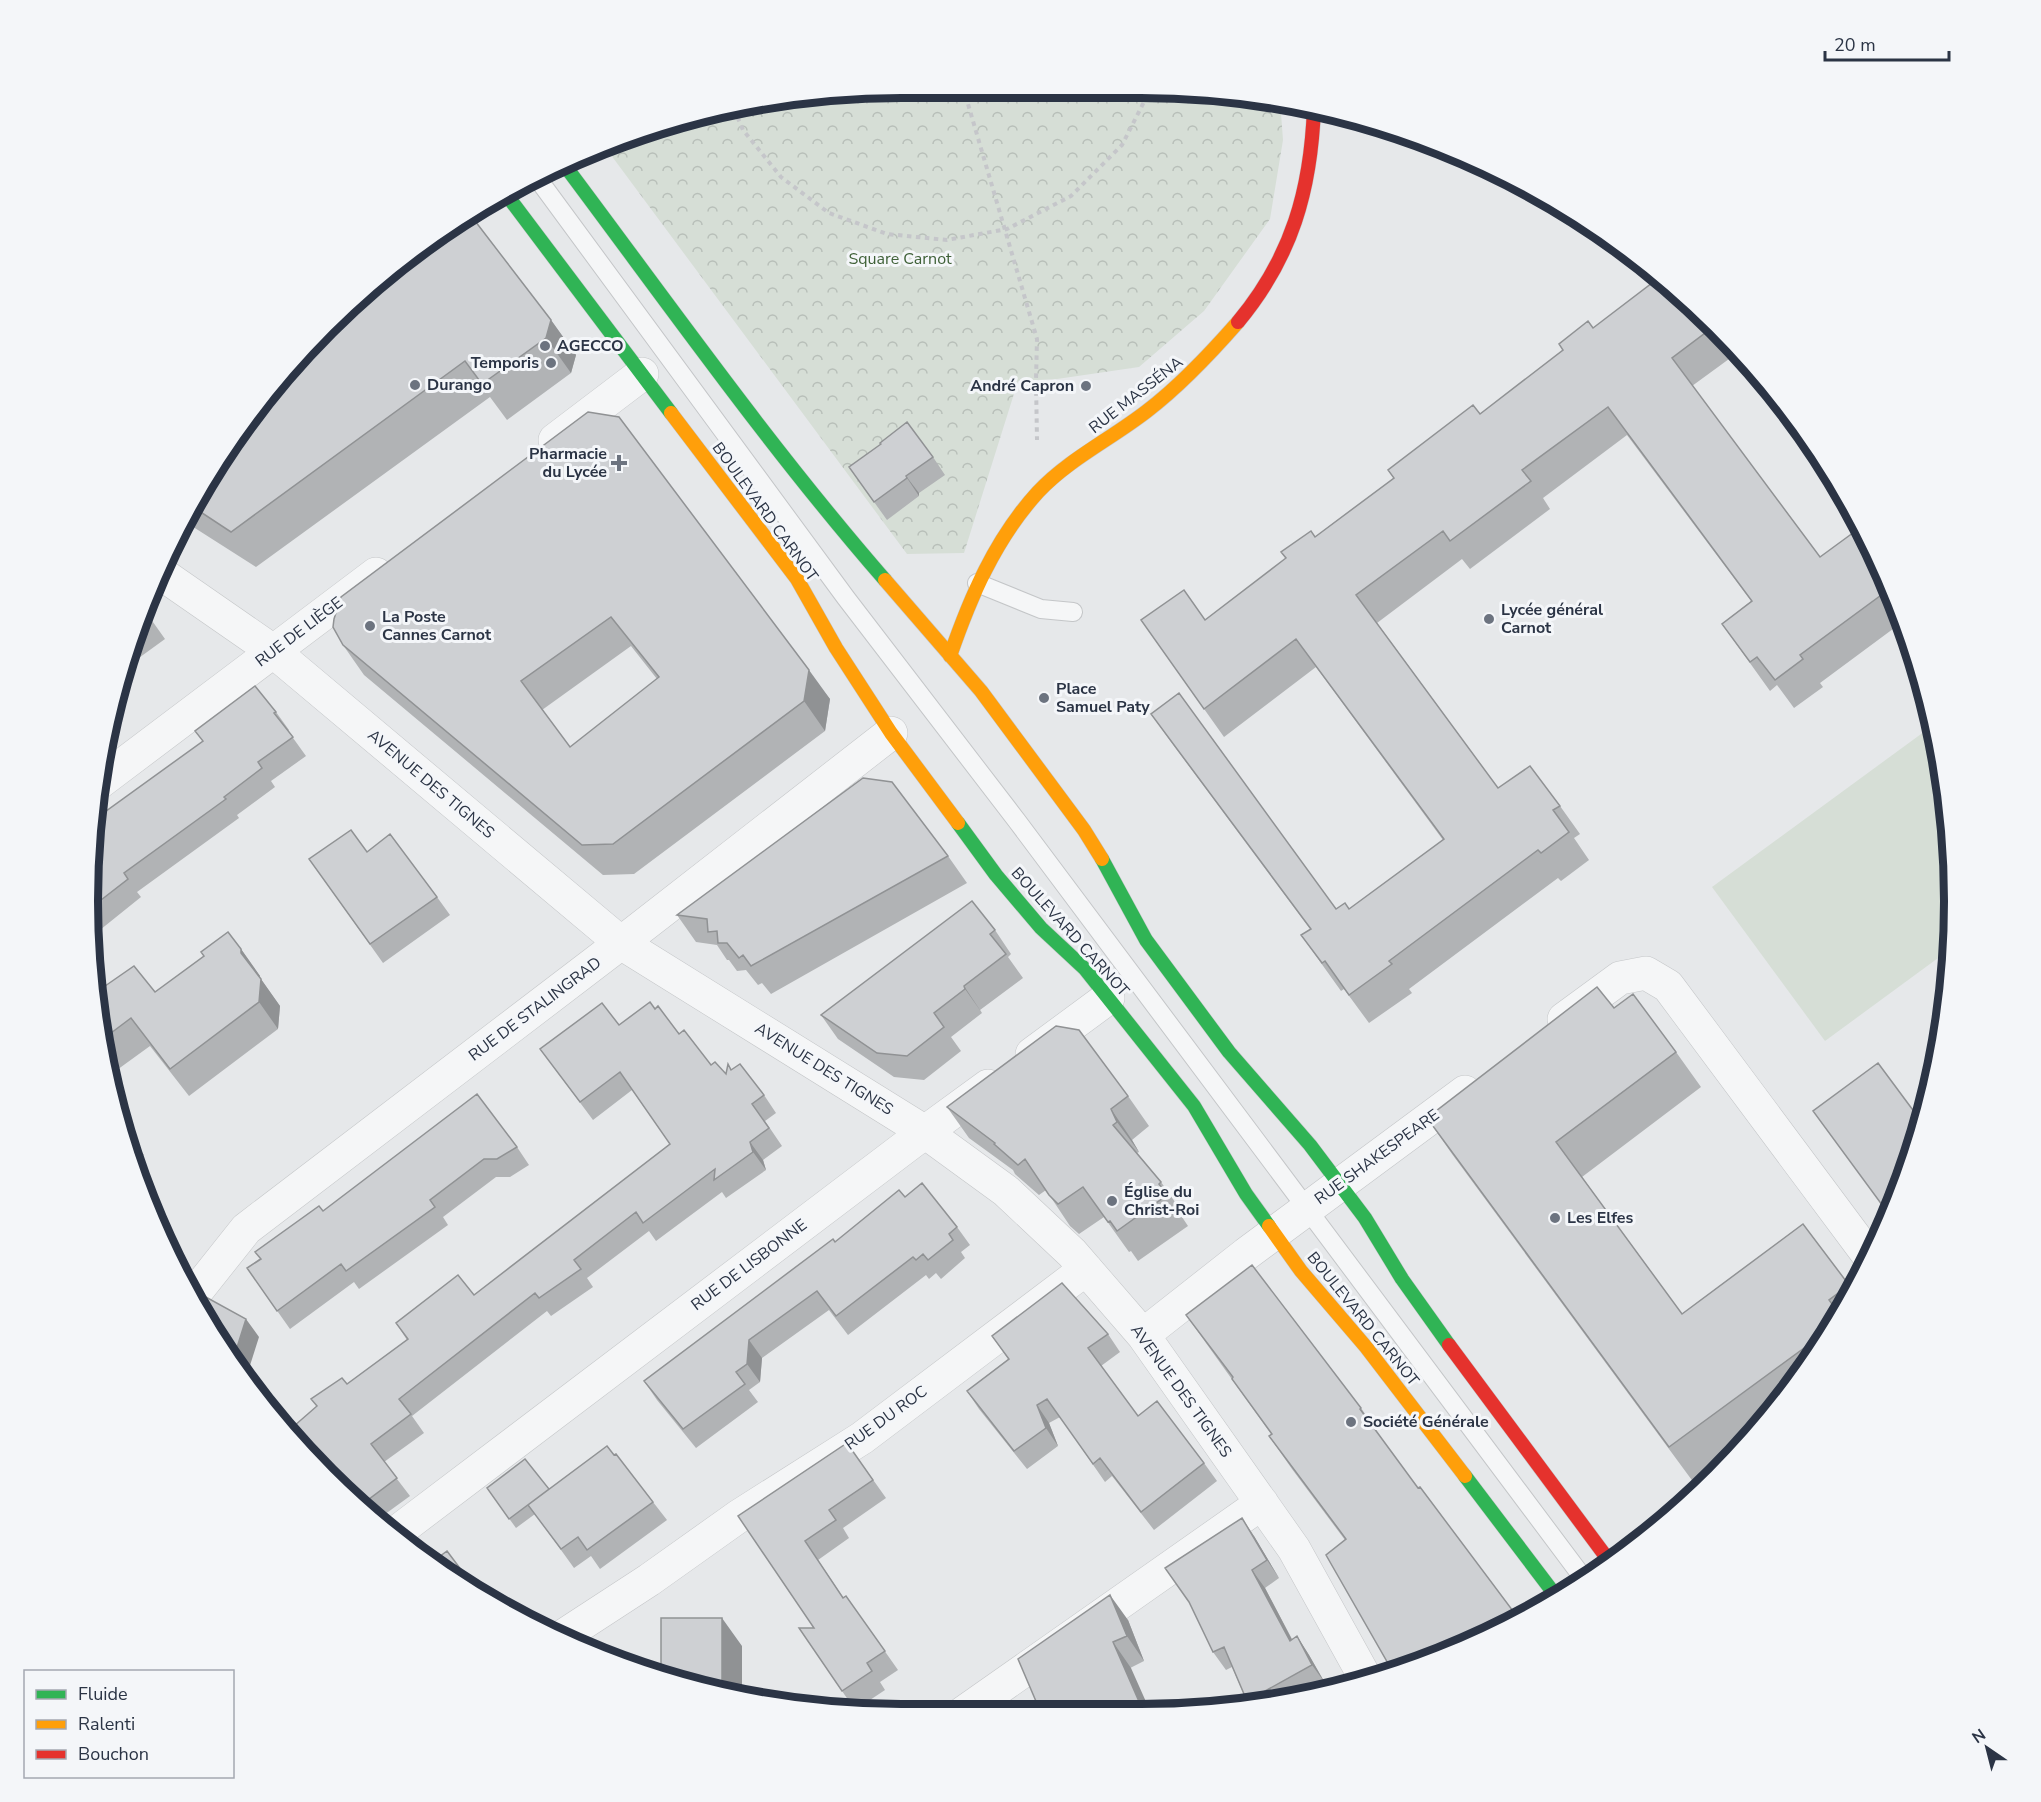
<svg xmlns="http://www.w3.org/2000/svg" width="2041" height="1802" font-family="'Nunito Sans',sans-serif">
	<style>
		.park { fill: url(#park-crowns) }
		.pitch { fill: #d6ded6 }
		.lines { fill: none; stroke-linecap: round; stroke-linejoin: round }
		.lane-casing { stroke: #c4c6c8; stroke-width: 20 }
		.street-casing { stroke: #c4c6c8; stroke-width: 34 }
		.fast-casing { stroke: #c4c6c8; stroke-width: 15 }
		.slow-casing { stroke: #c4c6c8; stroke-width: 15 }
		.jam-casing { stroke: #c4c6c8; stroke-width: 15 }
		.path { stroke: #c5c6ca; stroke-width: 4; stroke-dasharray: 4.5 4.5; stroke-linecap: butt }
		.lane { stroke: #f5f6f7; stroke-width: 18 }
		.street { stroke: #f5f6f7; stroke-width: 33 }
		.fast { stroke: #30b455; stroke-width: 14 }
		.slow { stroke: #ff9f0a; stroke-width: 14 }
		.jam { stroke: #e5322d; stroke-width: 14 }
		.wall { fill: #b1b3b5; fill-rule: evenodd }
		.shaded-wall { fill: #909294 }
		.building { fill: #ced0d3; stroke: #909294; stroke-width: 1.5; fill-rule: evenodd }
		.poi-dot { fill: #6c737f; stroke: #f4f6f9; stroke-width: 2 }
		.labels { text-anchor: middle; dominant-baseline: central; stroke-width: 6; stroke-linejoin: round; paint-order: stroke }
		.park-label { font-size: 16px; fill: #3f6138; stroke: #f4f6f9 }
		.poi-label { font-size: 16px; font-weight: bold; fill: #2b3445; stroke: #f4f6f9; text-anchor: start }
		.street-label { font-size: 16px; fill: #2b3445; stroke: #f4f6f9 }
		.rim { fill: none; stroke: #2b3445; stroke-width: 8 }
	</style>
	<defs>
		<pattern id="park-crowns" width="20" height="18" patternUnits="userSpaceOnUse" patternTransform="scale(1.5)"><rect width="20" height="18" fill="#d6ded6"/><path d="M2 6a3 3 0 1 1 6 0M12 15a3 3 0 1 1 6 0" fill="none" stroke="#b8bfb9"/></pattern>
	</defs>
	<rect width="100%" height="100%" fill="#e6e8ea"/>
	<path class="park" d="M901,87L1193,89L1280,100L1283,140L1270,219L1204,311L1139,367L1057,379L1018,381L964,553L907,554L605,147L691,115Z"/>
	<path class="pitch" d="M1932,726L1952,847L1949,950L1825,1041L1712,887Z"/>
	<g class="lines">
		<defs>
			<path id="lane" d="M535,175L846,598L1017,821L1584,1579
				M977,583L1041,609L1073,612"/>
			<path id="street" d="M555,440L642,374
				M159,572L273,651L621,943L925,1132L1006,1191L1072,1253L1143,1335L1294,1549L1367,1681
				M100,782L376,574
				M1564,1019L1620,978L1646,973L1668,986L1869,1256
				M1032,1054L1108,998
				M192,1297L246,1229L621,943L891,733
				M1143,1335L1246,1254L1465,1092
				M393,1535L925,1132L988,1086
				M560,1638L649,1580L739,1516L862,1438L1086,1269
				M963,1713L1262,1503"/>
			<path id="fast" d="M563,163C668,303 770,448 885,580
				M506,194L671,413
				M958,823L996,875L1041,928L1085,969L1194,1106L1246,1194L1269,1226
				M1102,859L1146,940L1229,1052L1310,1145L1365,1218L1402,1279L1449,1345
				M1465,1476L1556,1596"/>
			<path id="slow" d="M671,413L797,579L836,648L891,733L958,823
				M885,580L981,691L1084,830L1102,859
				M950,656C970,598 995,539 1038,492C1069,459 1111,439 1147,411C1181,385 1210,354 1238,322
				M1269,1226L1301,1271L1366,1347L1465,1476"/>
			<path id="jam" d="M1238,322C1292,257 1311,190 1314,107
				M1449,1345L1610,1562"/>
		</defs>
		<use href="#lane" class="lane-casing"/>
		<use href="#street" class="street-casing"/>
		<use href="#fast" class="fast-casing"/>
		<use href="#slow" class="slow-casing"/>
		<use href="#jam" class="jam-casing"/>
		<path class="path" d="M963,87L1037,339L1036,380L1037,440
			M734,109L743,130L781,177L829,213L887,234L947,240L1007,229L1071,196L1122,145L1151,88"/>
		<use href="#lane" class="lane"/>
		<use href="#street" class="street"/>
		<use href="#fast" class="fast"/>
		<use href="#slow" class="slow"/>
		<use href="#jam" class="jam"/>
	</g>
	<path class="wall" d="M551,320L576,355L571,373L507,420L490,397L256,567L187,523L255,406Z
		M1593,328L1709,330L1729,359L1692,386L1820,557L1870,541L1901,623L1820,683L1823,687L1794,708L1777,685L1770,691L1722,624L1751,601L1627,435L1543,498L1550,509L1470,569L1462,559L1377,623L1498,788L1560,806L1580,834L1574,838L1589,860L1561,881L1558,878L1409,989L1412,993L1369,1023L1344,989L1341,991L1301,935L1310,929L1171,742L1151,714L1336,909H1349L1443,840L1316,667L1224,737L1141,620H1205L1286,559L1281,552L1315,537L1394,478L1388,470L1480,414Z
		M588,412L830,699L825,731L634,874L603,875L364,675L343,645ZM631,646L657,679L570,747L542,710Z
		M933,457L945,475L919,493V496L887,520L849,467Z
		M143,608L165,639L125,668Z
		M276,712L289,730L288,731L306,756L271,781L275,787L237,815L239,818L137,892L141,897L90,938L98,817Z
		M367,852L437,897L450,915L383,963L309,859Z
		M948,856L967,883L771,994L762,983L758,985L746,970L737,971L729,960H727L717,945L696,942L677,915Z
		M995,930L1011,954L1008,957L1023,978L980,1010L982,1013L951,1037L961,1051L924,1080L894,1077L838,1039L821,1015Z
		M241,949L260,976V978L280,1006L278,1029L189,1096L150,1046L110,1075L108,1073L95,993L155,992Z
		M1614,1008L1676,1052L1701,1087L1582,1177L1682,1314L1803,1224L1853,1291L1845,1308L1752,1437L1739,1450L1694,1483L1452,1154L1427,1118Z
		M655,1009L711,1065L726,1074L728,1064L732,1070L764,1095L776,1113L765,1121L782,1146L763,1160L766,1170L726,1198L722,1192L656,1241L649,1231L587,1278L593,1287L551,1316L547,1311L412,1416L424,1433L384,1462L410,1496L377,1520L289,1437L347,1384L407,1340L396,1323L474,1295L670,1144L632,1090L593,1120L540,1049L619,1025Z
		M1128,1096L1149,1126L1132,1140L1139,1152L1137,1153L1161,1182L1182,1212L1180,1214L1188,1226L1138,1261L1131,1251L1129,1252L1104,1217L1079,1234L1070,1226L1046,1190L1039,1195L1015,1174L1013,1170L969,1138L947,1107Z
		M113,1103L130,1126L125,1130L144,1155L135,1162L115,1112Z
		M517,1147L529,1165L510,1177H496L443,1217L448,1225L359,1289L354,1282L290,1329L247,1268L323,1211Z
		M905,1197L957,1227L970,1245L961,1252L965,1258L941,1279L936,1273L929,1279L926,1275L848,1335L829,1310L762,1358L760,1382L749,1390L758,1402L696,1448L657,1400L644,1381L835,1242Z
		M1186,1315L1361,1408L1384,1442L1418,1488L1345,1540L1292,1469L1269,1436L1271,1434Z
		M1108,1334L1120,1352L1101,1366L1138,1416L1204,1463L1217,1481L1154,1530L1112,1476L1105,1482L1060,1417L1049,1423L1058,1446L1027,1469L979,1409L967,1391L1008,1359L992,1336Z
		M847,1443L886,1498L843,1528L849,1538L818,1560L843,1597L846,1596L898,1670L880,1682L885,1690L855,1710L799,1628H814L738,1516Z
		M487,1488L549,1490L653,1502L667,1520L600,1569L591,1556L574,1568L535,1514L516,1528Z
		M1254,1536L1279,1578L1265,1588L1292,1639L1297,1636L1309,1655L1325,1683L1304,1695L1246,1705L1248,1704L1232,1667L1226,1670L1213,1652Z
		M1128,1620L1144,1661L1041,1713Z"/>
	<path class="shaded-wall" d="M551,320L576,355L571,373L546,338Z
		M906,476L919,493V496L907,478Z
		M809,670L830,699L825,731L804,701Z
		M241,949L260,976V981L241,953Z
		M261,979L280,1006L278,1029L259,1002Z
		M964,986L982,1013L965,989Z
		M1111,1109L1132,1140L1139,1152L1117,1122Z
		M750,1142L763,1160L766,1170L753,1152Z
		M246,1319L259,1337L246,1378L233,1360Z
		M749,1340L762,1358L760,1382L747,1364Z
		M1037,1405L1049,1423L1058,1446L1046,1428Z
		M1242,1518L1254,1536L1279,1578L1267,1560Z
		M1252,1570L1265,1588L1302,1659L1290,1641Z
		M1110,1595L1128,1620L1144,1661L1127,1636Z
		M722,1618L742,1646V1696L722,1693Z
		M1297,1636L1309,1655L1325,1683L1312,1665Z
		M1113,1642L1131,1668L1151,1713H1144Z"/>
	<path class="building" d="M472,217L551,320L546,338L482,384L465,361L231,532L196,509L255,406L365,289Z
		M1660,277L1677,289L1685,298L1709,330L1672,358L1820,557L1861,527L1870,541L1888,590L1800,655L1803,659L1775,680L1757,657L1750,662L1722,624L1752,601L1608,407L1522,470L1531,481L1450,541L1443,531L1356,595L1498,788L1530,766L1560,806L1553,810L1569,832L1541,853L1538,850L1389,961L1392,964L1349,995L1325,961L1322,963L1301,935L1311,929L1151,714L1179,693L1336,909L1345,903L1349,909L1444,839L1296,639L1204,709L1141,620L1184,590L1205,620L1286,558L1281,552L1311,531L1315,537L1394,478L1388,470L1473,405L1480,414L1563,350L1559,344L1588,321L1593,328Z
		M588,412L619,417L809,670L804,701L613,844L582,845L343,645L333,627L334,619L341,597ZM611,617L659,677L570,747L521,681Z
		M907,422L933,457L906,476L907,478L874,502L849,467L881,444L880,443Z
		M255,686L276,712L274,713L293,737L258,762L262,768L224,797L226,799L124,873L128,879L92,907L98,817L203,741L195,731Z
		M863,778L892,782L948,856L751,966L743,955L739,958L727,943H718L717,931L708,932L707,919L677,915Z
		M351,830L367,852L390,834L437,897L370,944L309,859Z
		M972,901L995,930L990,934L1006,954L964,986L965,989L934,1013L944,1027L907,1056L877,1053L821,1015Z
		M228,932L241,949V953L261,979L259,1002L170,1069L131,1018L103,1039L95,993L134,966L155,992L204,956L201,952Z
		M1597,987L1614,1008L1633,994L1676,1052L1556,1142L1682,1314L1803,1224L1849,1285L1829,1300L1840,1315L1830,1329L1669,1447L1427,1118Z
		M650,1002L655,1009L658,1006L679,1034L684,1030L711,1065L715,1062L726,1074L728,1064L731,1070L740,1064L764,1095L752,1104L769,1128L750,1142L753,1152L714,1180L715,1169L643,1223L636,1212L574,1260L581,1269L539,1298L535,1293L399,1399L411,1414L371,1444L397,1478L361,1505L289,1437L286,1433L317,1406L311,1399L342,1378L347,1384L408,1339L396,1323L458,1275L474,1295L670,1144L620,1072L580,1102L540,1049L602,1003L619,1025Z
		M1056,1026L1079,1030L1128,1096L1111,1109L1117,1122L1113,1125L1161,1182L1159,1184L1167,1195L1117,1231L1110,1221L1108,1222L1083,1187L1058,1204L1049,1195L1025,1159L1018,1165L994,1144L995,1143L947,1107Z
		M1878,1063L1921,1121L1911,1162L1888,1213L1813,1111Z
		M477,1094L517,1147L497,1159H484L430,1200L435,1207L346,1271L341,1264L277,1311L247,1268L261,1259L255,1252L319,1206L323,1211Z
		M113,1103L118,1108L115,1111Z
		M119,1123L131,1137L127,1141Z
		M922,1183L957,1227L949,1234L953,1240L928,1260L923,1254L916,1260L913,1257L836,1316L817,1291L749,1340L747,1364L736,1372L745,1384L683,1429L644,1381L833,1239L835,1242L899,1190L905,1197Z
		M1252,1265L1361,1408L1360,1409L1418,1488L1420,1487L1519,1619L1500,1631L1393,1672L1326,1555L1346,1539L1269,1436L1272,1434L1232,1379L1233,1377L1186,1315Z
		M1062,1283L1108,1334L1088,1348L1138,1416L1157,1401L1204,1463L1141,1512L1100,1458L1093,1464L1047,1399L1037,1405L1046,1428L1014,1451L967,1391L1009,1359L992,1336Z
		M193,1290L246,1319L233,1360L196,1308L190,1293Z
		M847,1443L873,1480L829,1510L836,1520L805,1541L843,1598L846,1596L885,1651L867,1663L872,1671L842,1691L799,1628H814L738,1516Z
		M607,1446L614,1455L616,1454L653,1502L587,1550L578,1537L561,1549L528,1505Z
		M525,1459L549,1489L509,1519L487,1488Z
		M1242,1518L1267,1560L1252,1570L1290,1641L1297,1636L1312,1665L1247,1701L1224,1647L1213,1652L1189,1602L1165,1568Z
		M447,1551L477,1591L431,1563Z
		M1110,1595L1127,1636L1113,1642L1144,1713H1041L1018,1659Z
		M661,1618H722V1693L690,1687L661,1676Z"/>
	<g class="poi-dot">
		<circle cx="545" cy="346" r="6"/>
		<circle cx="551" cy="363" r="6"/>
		<circle cx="415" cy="385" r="6"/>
		<circle cx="1086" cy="386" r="6"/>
		<path d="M616 454h6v6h6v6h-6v6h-6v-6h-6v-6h6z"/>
		<circle cx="1489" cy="619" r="6"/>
		<circle cx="370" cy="626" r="6"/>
		<circle cx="1044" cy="698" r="6"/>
		<circle cx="1112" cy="1201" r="6"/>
		<circle cx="1555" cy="1218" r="6"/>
		<circle cx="1351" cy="1422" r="6"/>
	</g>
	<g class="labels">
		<g class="park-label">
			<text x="900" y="259">Square Carnot</text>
		</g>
		<g class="poi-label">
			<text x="557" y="346">AGECCO</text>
			<text x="539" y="363" text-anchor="end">Temporis</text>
			<text x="427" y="385">Durango</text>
			<text x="1074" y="386" text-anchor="end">André Capron</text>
			<text x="607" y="454" text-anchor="end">Pharmacie<tspan x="607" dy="18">du Lycée</tspan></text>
			<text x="1501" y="610">Lycée général<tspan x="1501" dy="18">Carnot</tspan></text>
			<text x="382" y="617">La Poste<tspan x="382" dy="18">Cannes Carnot</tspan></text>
			<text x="1056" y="689">Place<tspan x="1056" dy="18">Samuel Paty</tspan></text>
			<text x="1124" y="1192">Église du<tspan x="1124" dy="18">Christ-Roi</tspan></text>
			<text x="1567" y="1218">Les Elfes</text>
			<text x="1363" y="1422">Société Générale</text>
		</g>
		<g class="street-label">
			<text transform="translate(1136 395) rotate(-38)">RUE MASSÉNA</text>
			<text transform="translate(765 512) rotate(54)">BOULEVARD CARNOT</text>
			<text transform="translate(299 632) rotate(-37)">RUE DE LIÈGE</text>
			<text transform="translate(431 784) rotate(40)">AVENUE DES TIGNES</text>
			<text transform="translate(1070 932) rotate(48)">BOULEVARD CARNOT</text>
			<text transform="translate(535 1009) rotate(-37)">RUE DE STALINGRAD</text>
			<text transform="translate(824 1069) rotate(32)">AVENUE DES TIGNES</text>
			<text transform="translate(1377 1157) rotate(-36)">RUE SHAKESPEARE</text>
			<text transform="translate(749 1265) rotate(-37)">RUE DE LISBONNE</text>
			<text transform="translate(1363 1319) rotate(51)">BOULEVARD CARNOT</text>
			<text transform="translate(1181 1391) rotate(54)">AVENUE DES TIGNES</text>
			<text transform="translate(886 1418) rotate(-36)">RUE DU ROC</text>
		</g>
	</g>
	<path d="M0 0H2041V1802H0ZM901 98H1141A803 803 0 0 1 1944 901V901A803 803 0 0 1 1141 1704H901A803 803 0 0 1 98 901V901A803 803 0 0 1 901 98Z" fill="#f4f6f9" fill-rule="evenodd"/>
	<path class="rim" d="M901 98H1141A803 803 0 0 1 1944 901V901A803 803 0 0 1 1141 1704H901A803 803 0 0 1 98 901V901A803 803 0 0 1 901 98Z"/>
	<rect x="24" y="1670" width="210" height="108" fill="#f4f6f9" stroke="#a4a8b1" stroke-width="1.5"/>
	<rect x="36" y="1690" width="30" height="9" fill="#30b455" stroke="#a4a8b1" stroke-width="1.5"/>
	<text x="78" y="1700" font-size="18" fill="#2b3445">Fluide</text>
	<rect x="36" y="1720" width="30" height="9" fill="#ff9f0a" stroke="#a4a8b1" stroke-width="1.5"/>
	<text x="78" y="1730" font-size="18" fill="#2b3445">Ralenti</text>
	<rect x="36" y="1750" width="30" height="9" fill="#e5322d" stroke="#a4a8b1" stroke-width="1.5"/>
	<text x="78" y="1760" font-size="18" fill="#2b3445">Bouchon</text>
	<g transform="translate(1987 1748) rotate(325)" stroke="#f4f6f9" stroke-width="4.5" paint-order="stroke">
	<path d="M0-4.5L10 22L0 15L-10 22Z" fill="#2b3445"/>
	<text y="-9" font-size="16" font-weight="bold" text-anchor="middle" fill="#2b3445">N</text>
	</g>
	<path d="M1825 51v9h124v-9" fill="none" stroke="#2b3445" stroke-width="3"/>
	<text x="1834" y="51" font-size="18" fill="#2b3445" stroke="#f4f6f9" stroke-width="4.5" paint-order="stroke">20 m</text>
</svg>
